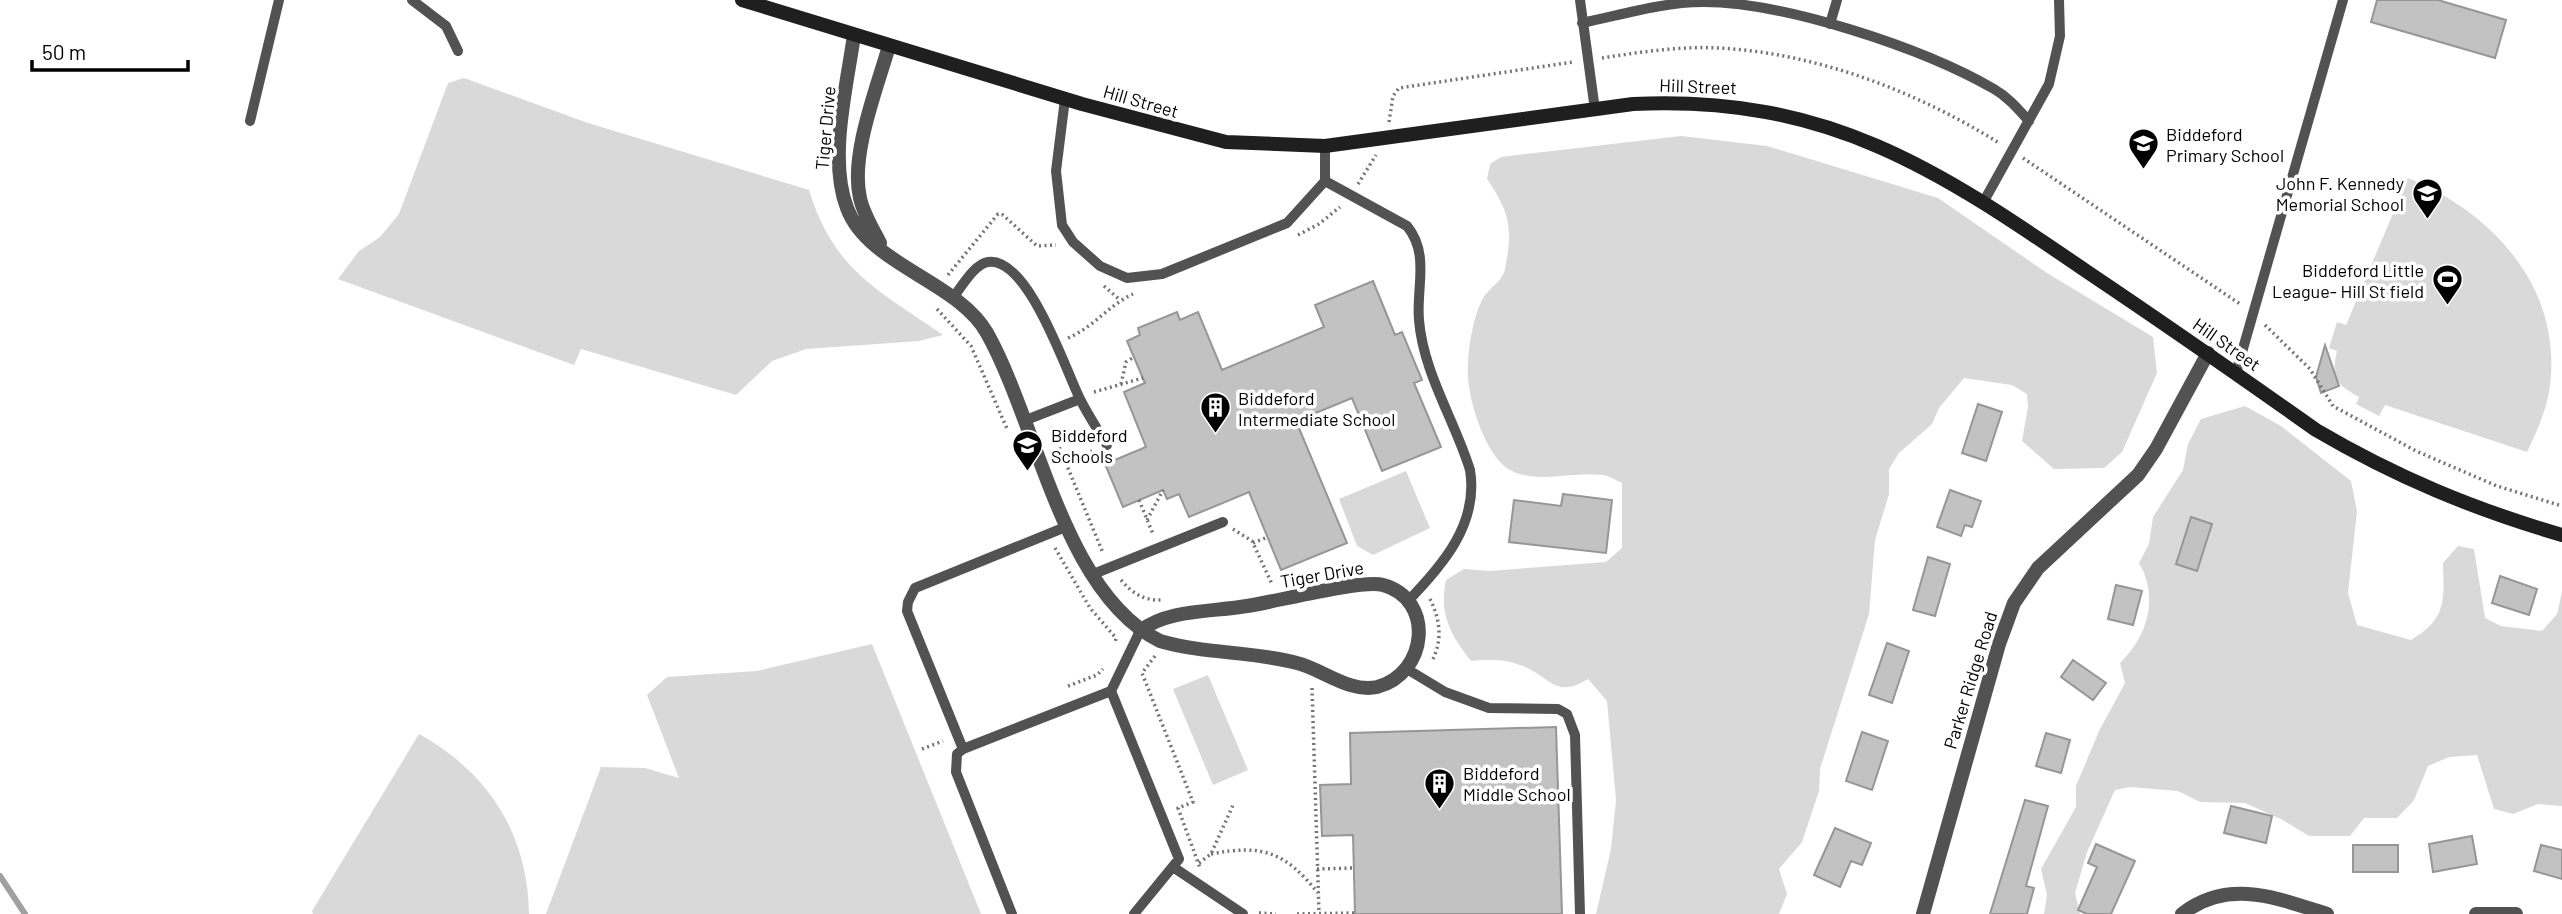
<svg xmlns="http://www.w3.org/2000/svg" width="2562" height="914" font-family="Barlow,sans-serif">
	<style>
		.green { fill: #d9d9d9 }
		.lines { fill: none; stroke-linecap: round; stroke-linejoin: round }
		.stream { stroke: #a0a0a0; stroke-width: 6 }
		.building { fill: #c2c2c2; stroke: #969696; stroke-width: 2 }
		.path { stroke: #747474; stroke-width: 3.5; stroke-dasharray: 2 3.5; stroke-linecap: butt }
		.lane { stroke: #525252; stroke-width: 10 }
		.street { stroke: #525252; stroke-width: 14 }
		.secondary { stroke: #1f1f1f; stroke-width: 14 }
		.labels { text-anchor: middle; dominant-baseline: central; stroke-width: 7; stroke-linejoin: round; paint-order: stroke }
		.street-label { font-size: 18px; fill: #000; stroke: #fff }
		.poi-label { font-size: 18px; fill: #000; stroke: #fff; text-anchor: start }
	</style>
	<rect width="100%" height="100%" fill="#fff"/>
	<path class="green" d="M464,78L588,123L809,190C834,271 878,290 943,335L919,341L806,349L772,361L736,395L581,349L574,365L338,279L359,251L380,237L399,214L448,83Z
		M1681,136L1767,146L1938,198L2047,273L2153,337L2157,373L2122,452L2104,468L2054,469L2022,441L2028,407L2027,394L2012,385L1964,378L1939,408L1932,424L1899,453L1889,469V494L1875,540L1869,614L1820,769L1819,791L1802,842L1779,869L1787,894L1779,914H1596L1611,849L1616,800L1607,701L1588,679C1554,700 1550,675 1520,665C1504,659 1488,659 1471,661C1450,634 1439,614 1446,580L1464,569L1490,571L1606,562L1622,548V483C1616,480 1609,476 1603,475C1573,471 1540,484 1512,471C1487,460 1469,403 1468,377C1467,354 1472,319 1483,298C1489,288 1503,281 1505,269C1513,227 1510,213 1487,179L1490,164L1501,157Z
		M2408,178C2493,213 2562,287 2550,386C2547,409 2537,431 2527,452L2385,405L2379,416L2356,404L2359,397C2335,383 2331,378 2337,351L2329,348L2337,322L2346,325Z
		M2245,406L2281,426L2351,481L2357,511L2348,593L2357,625L2411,640C2447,619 2444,600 2443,563L2458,546L2474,549L2485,618L2501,626L2542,631L2557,614L2562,592V806L2538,804L2513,814L2494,809L2477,755L2449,757L2428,766L2414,800L2397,818H2364L2350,836H2309L2281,819L2245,803L2200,802L2178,791L2130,787L2115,790L2087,852L2075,893L2080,914H2044L2047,895L2041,869L2076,807V786L2099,731L2125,683L2120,663C2148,636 2159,597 2139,563L2149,544L2153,517L2183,470L2188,444L2201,419Z
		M1406,471L1430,528L1373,555L1357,546L1339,499Z
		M872,644L981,914H546L601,767L645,768L679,778L647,695L667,677L757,671Z
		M1208,675L1248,770L1213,785L1173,689Z
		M419,734C488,772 528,834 529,914H313L312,911Z"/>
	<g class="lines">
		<path class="stream" d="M0,876L25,914"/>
	</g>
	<path class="building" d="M2377,0H2438L2506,20L2495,58L2371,22Z
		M1373,281L1395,335L1402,332L1422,380L1414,383L1441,447L1382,471L1352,398L1296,421L1347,543L1281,570L1249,492L1189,517L1179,494L1167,499L1163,490L1123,507L1105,464L1146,447L1124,392L1145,383L1127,341L1140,335L1138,328L1177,312L1180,320L1198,312L1222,370L1324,327L1315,305Z
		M2325,345L2339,386L2321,393L2316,377Z
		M1978,404L2002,412L1986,461L1962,453Z
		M1950,490L1981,501L1972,527L1965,525L1961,536L1937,527Z
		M1563,494L1612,500L1606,553L1509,542L1514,500L1561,506Z
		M2191,517L2212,524L2197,571L2176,564Z
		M1928,557L1950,564L1935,616L1913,610Z
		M2500,576L2537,589L2529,615L2492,603Z
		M2116,585L2142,591L2133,625L2108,619Z
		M1887,643L1909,651L1892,703L1869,695Z
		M2073,660L2106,683L2093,700L2061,677Z
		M1556,727L1562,914H1355L1353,835L1322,836L1320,785L1351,784L1350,733Z
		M1862,732L1888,741L1872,790L1846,781Z
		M2046,733L2070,740L2061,773L2036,766Z
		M2025,800L2048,806L2026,886L2034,888L2027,914H1990Z
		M2231,806L2272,816L2266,843L2224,833Z
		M1835,828L1871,843L1862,865L1851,861L1840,887L1814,875Z
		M2472,836L2477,864L2433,872L2429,844Z
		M2096,844L2135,861L2111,914H2087L2078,910L2097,867L2088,863Z
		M2353,845H2398V872H2353Z
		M2541,845L2562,850V879L2534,871Z"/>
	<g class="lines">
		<path class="path" d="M1602,58C1640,52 1680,46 1719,48C1816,53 1916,91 1999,143
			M1389,122L1393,96L1399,88L1573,62
			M2023,158L2240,304
			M1358,184L1376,155
			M1298,235L1319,224L1340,207
			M948,275L998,214L1003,215L1037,246L1056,245
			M1104,286L1119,299
			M937,309L971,346L1008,431
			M2265,325L2310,369L2333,406L2416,451L2497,486L2562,506
			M1068,338C1094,327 1109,305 1133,294
			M1121,384L1126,362L1134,357
			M1094,392L1143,378
			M1051,427L1103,553
			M1065,461L1092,451
			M1139,500L1153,534
			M1147,520L1163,490
			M1233,529L1252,541L1272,584
			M1253,543L1268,537
			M1055,548L1090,608L1116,638L1115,643
			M1121,580C1132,593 1144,601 1162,600
			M1430,599C1440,619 1443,640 1432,661
			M1155,656L1142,673L1193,802L1178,808L1200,868
			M1068,686L1097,675L1103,669
			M1312,688L1319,913
			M922,749L943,741
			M1211,854C1263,844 1285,852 1318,893
			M1199,863L1211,854L1234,803
			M1317,869L1353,868
			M1259,913L1276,914
			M1297,914L1354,913"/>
		<path class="lane" d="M412,0L446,26L458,51
			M1580,0L1595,110
			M1582,23C1621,15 1663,2 1703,2C1785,2 1923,48 1994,89C2008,97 2018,109 2029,121
			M1830,24L1837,0
			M1065,99L1056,171L1062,225L1073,242L1100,266L1127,278L1162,274L1287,223L1325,181V146
			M250,121L279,0
			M1325,181L1407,226C1430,254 1416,288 1419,320C1423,372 1455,421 1470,470C1479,524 1442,566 1407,602
			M1984,201L2049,84L2060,36L2059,0
			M952,299C961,288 974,264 988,262C1028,256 1066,371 1080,399C1088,415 1098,430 1107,445
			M2236,373L2343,0
			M1026,420L1080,399
			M1091,575L1223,522
			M1407,669L1445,692L1489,708L1558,709L1567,714L1575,735L1580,914
			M963,749L1111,691
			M1173,867L1243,914
			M1012,914L956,772L957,754L963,749L907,611L908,602L915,588L1068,526
			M1134,914L1179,859L1111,691L1140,631"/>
		<path class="street" d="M854,35C847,86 828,159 847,208C868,265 958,281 987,333C1038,424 1063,593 1160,641C1204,654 1252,651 1297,663C1322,669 1349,693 1377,687C1428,674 1435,599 1383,585C1363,579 1275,602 1247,606C1213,612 1168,609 1140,631
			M880,243C873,229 863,213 860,198C850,155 877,88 889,46
			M1923,914L1999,644L2014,603L2038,568L2138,475L2156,449L2208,353
			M2182,914C2228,878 2277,898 2327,914
			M2476,914H2516"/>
		<path class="secondary" d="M742,0L1082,104L1226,142L1325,146L1633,104C1827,95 1936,168 2089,273C2165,324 2241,377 2316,430C2396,477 2473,509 2562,535"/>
	</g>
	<defs>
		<symbol id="school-pin" viewBox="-11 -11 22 30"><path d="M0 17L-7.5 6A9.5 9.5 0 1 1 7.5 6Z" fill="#000" stroke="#fff"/><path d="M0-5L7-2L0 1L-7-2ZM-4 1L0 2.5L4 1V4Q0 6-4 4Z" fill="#fff"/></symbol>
		<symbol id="stadium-pin" viewBox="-11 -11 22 30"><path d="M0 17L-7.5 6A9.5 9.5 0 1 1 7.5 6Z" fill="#000" stroke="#fff"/><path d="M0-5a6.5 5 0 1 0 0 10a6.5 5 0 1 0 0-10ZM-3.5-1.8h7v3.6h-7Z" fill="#fff"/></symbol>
		<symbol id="building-pin" viewBox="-11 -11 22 30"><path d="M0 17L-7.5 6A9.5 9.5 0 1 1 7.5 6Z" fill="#000" stroke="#fff"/><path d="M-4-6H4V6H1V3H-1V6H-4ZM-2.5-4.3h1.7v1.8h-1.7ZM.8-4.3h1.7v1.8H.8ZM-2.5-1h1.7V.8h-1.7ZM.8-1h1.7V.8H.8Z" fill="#fff"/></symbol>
	</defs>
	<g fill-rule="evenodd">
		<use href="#school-pin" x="2126" y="126" width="35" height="47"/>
		<use href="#school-pin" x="2410" y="176" width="35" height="47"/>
		<use href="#stadium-pin" x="2430" y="262" width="35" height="47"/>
		<use href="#building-pin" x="1198" y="390" width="35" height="47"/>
		<use href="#school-pin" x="1010" y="428" width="35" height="47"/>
		<use href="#building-pin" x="1422" y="766" width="35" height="47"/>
	</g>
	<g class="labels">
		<g class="street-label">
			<text transform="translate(1698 86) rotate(2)">Hill Street</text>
			<text transform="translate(1141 101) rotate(16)">Hill Street</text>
			<text transform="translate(825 128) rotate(-85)">Tiger Drive</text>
			<text transform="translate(2227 344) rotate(35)">Hill Street</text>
			<text transform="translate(1322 574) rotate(-10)">Tiger Drive</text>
			<text transform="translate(1970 680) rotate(-73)">Parker Ridge Road</text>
		</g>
		<g class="poi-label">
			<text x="2166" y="134">Biddeford<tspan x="2166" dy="21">Primary School</tspan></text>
			<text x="2404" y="183" text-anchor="end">John F. Kennedy<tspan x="2404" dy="21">Memorial School</tspan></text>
			<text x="2424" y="270" text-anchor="end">Biddeford Little<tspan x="2424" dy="21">League- Hill St field</tspan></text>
			<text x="1238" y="398">Biddeford<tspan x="1238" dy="21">Intermediate School</tspan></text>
			<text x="1051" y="435">Biddeford<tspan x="1051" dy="21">Schools</tspan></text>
			<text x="1463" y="773">Biddeford<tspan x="1463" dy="21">Middle School</tspan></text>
		</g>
	</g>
	<path d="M32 60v10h156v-10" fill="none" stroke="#000000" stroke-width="3.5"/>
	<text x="42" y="60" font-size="21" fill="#000000" stroke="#ffffff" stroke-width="5" paint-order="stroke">50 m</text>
</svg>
